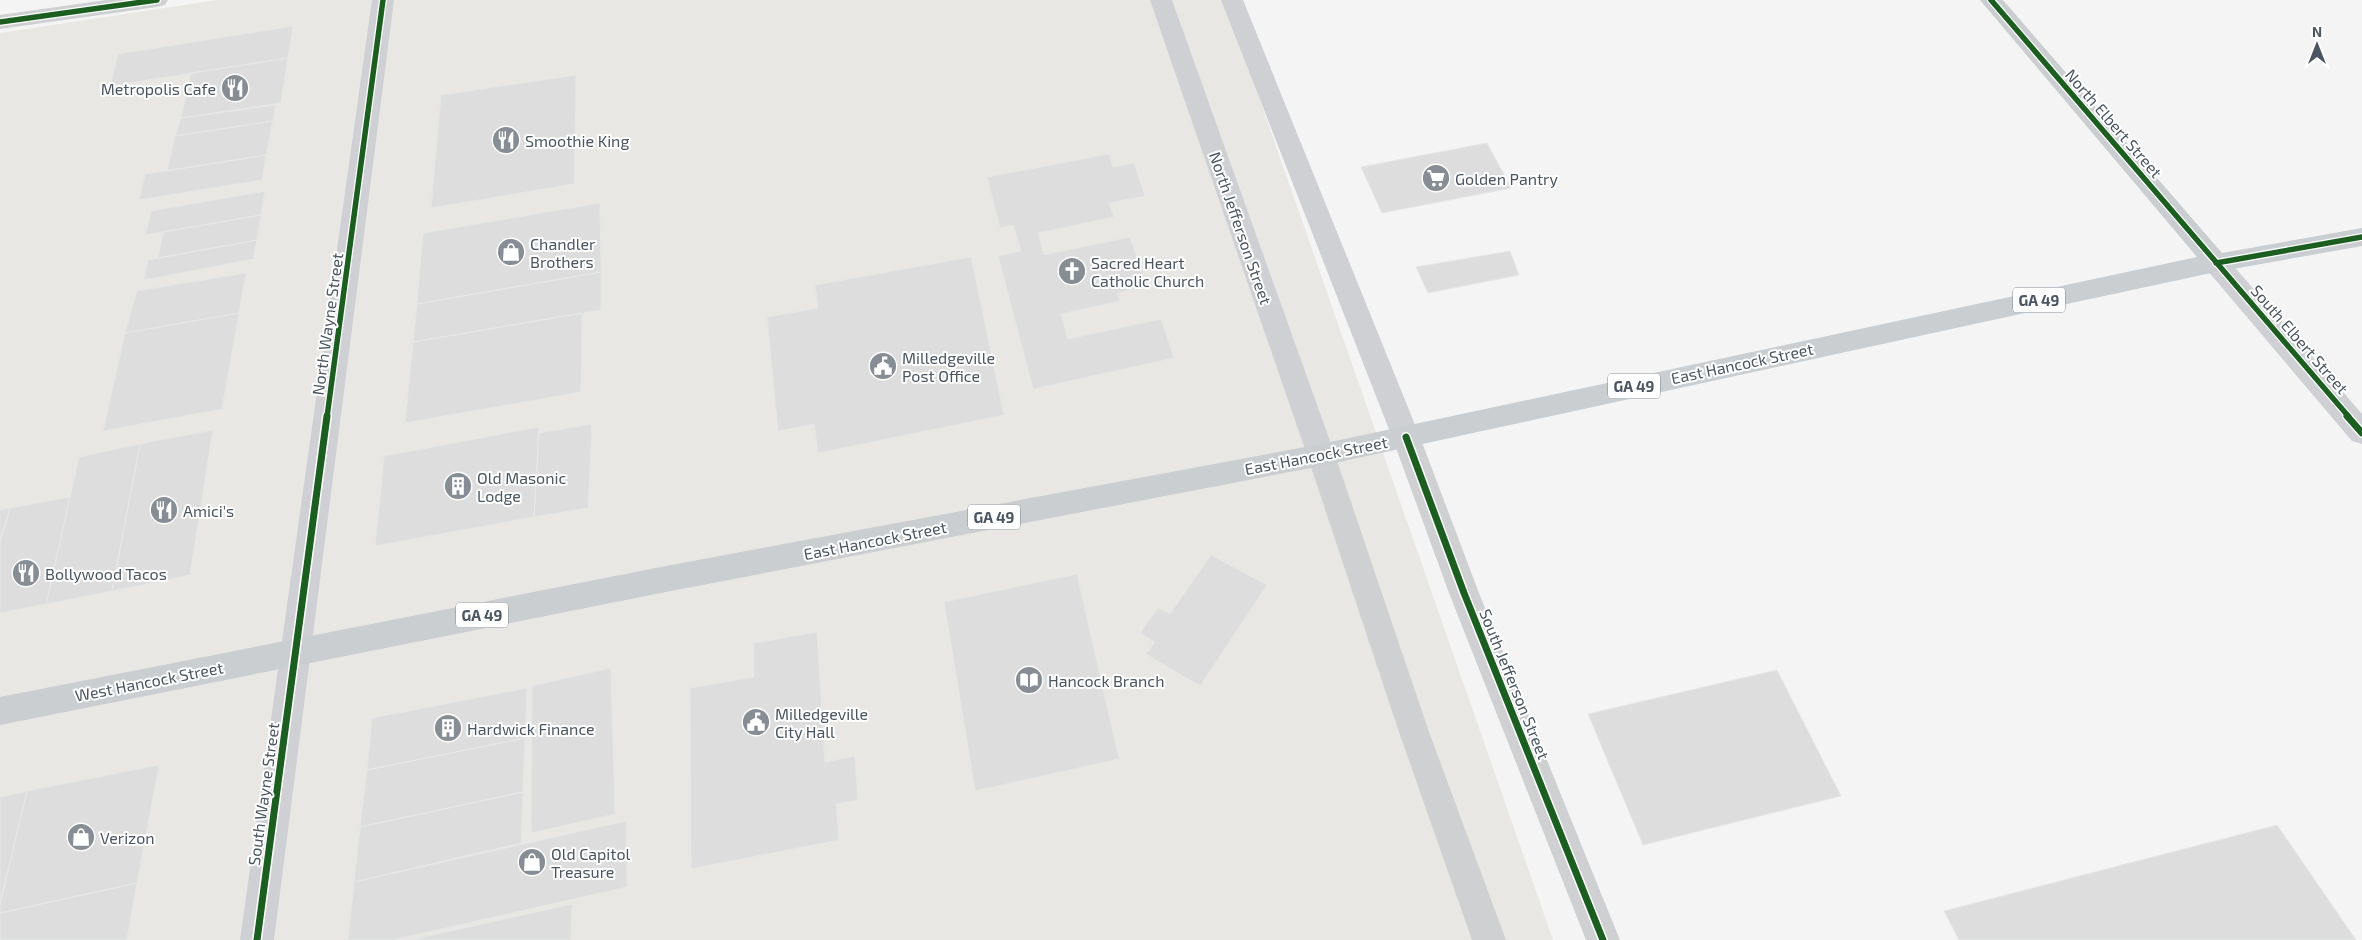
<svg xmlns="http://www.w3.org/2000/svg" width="2362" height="940" font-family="'Exo 2',sans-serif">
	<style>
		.commercial { fill: #e8e7e3 }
		.building { fill: #ddddde; stroke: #e5e6e7 }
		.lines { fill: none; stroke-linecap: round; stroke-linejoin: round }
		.street { fill: #ced0d2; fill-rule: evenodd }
		.secondary { fill: #ced0d4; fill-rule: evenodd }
		.primary { fill: #caced1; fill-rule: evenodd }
		.cycleway-far1-casing { stroke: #fff; stroke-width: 8 }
		.cycleway-casing { stroke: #fff; stroke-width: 10 }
		.cycleway-far1 { stroke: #1b5e20; stroke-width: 5.5 }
		.cycleway { stroke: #1b5e20; stroke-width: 7 }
		.labels { text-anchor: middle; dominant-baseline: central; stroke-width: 4; stroke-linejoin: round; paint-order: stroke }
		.shield { fill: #fff; stroke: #808990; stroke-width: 1 }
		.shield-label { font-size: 15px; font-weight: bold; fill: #4a5661 }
		.poi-label { font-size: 16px; fill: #4a5661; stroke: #fff; text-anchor: start }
		.street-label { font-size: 16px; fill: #4a5661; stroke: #fff }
	</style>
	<rect width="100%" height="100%" fill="#f4f4f4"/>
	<path class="commercial" d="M217,0H1225L1553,940H0V33Z"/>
	<path class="building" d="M293,26L288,58L110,86L118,54Z
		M288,58L281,103L181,118L191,73Z
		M576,75L574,184L431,208L441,95Z
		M276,105L273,121L175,136L181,118Z
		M273,121L266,155L167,171L175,136Z
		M1487,143L1511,188L1382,213L1361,167Z
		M1109,154L1113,167L1134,163L1145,196L1109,203L1114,217L1038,233L1044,255L1130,237L1147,286L1117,293L1120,301L1061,314L1068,339L1161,319L1174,358L1033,389L998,256L1021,251L1013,225L1000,228L987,177Z
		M266,155L262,180L139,200L145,174Z
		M265,191L261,215L145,235L151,211Z
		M600,203L601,272L417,304L423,233Z
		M261,215L257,240L158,258L163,232Z
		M257,240L253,259L144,280L148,260Z
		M1510,251L1519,275L1428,293L1416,267Z
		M971,257L1004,415L818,453L814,424L778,431L767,317L818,308L815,285Z
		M601,272V310L413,342L417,304Z
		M246,273L239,313L125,333L137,291Z
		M239,313L222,409L103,431L125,333Z
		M582,313L581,392L405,423L413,342Z
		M592,424L588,508L534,517L539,433Z
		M539,427L534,517L375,546L384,456Z
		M213,430L190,575L112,591L140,444Z
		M140,444L112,591L46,604L79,457Z
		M70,497L46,604L0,613V542L10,508Z
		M10,508L0,542V510Z
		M1211,555L1267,585L1200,686L1146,654L1155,642L1140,633L1158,608L1170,614Z
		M1077,574L1119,759L975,791L944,602Z
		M817,632L825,762L855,756L858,800L836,804L839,840L691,869L690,688L754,677V643Z
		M611,668L615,814L531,833L532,686Z
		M1777,670L1841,796L1643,845L1588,714Z
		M527,688L525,738L367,770L372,718Z
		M525,738L523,792L360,827L367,770Z
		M159,765L137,883L0,913V905L27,791Z
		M27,791L0,904V797Z
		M523,792L521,843L354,882L360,827Z
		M626,821L627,887L393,940H348L354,882Z
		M2277,825L2356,940H1959L1944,911Z
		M137,883L127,940H0V913Z
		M572,904L571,940H411Z"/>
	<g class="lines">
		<path class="street" d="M106,0H168L165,5L157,7L0,29V15Z
			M1406,426L1416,429L1420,437L1479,593L1620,940H1586L1449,593L1392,437L1396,429Z
			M1321,444L1331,447L1335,455L1429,732L1506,940H1472L1399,732L1307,455L1311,447Z"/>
		<path class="secondary" d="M372,0H394L274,940H240Z
			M1150,0H1172L1335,455L1331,463L1321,466L1311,463L1307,455Z
			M1221,0H1243L1420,437L1416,445L1406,448L1396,445L1392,437Z
			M2216,254L2225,256L2362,414V444L2352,441L2207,270L2204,263L2207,256Z"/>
		<path class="primary" d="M1980,0H2003L2222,253L2362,228V246L2216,272L2025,313L1321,466L666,592L0,725V697L666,566L1321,444L2197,257Z"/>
		<defs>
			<path id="cycleway-far1" d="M1991,0L2349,417
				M0,22L157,0
				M2216,263L2362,237
				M327,417L383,0"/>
			<path id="cycleway" d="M2347,416L2362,433
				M1406,437L1464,593L1603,940
				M257,940L327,416"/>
		</defs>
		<use href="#cycleway-far1" class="cycleway-far1-casing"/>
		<use href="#cycleway" class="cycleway-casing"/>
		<use href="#cycleway-far1" class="cycleway-far1"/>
		<use href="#cycleway" class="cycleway"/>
	</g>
	<defs>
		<symbol id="restaurant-disc" viewBox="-11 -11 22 22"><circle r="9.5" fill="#868d94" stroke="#fff"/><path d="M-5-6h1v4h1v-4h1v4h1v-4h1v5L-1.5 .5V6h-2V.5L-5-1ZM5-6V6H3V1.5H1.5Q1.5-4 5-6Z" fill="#fff"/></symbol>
		<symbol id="supermarket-disc" viewBox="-11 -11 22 22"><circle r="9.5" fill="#868d94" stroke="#fff"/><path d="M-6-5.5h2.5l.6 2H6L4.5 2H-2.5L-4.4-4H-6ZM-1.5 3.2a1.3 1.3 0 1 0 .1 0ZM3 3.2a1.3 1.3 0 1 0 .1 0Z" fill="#fff"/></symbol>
		<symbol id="shop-disc" viewBox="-11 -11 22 22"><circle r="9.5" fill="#868d94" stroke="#fff"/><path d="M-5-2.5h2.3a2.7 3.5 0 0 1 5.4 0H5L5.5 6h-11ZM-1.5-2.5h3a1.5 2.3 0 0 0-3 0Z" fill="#fff"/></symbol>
		<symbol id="church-disc" viewBox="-11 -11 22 22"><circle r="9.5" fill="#868d94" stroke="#fff"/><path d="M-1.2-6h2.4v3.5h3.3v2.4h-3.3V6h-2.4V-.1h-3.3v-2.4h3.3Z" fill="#fff"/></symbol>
		<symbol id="civic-disc" viewBox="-11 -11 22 22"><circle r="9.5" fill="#868d94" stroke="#fff"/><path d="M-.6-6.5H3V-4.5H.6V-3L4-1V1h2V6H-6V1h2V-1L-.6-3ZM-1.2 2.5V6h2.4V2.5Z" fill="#fff"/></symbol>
		<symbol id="building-disc" viewBox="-11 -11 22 22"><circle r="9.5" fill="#868d94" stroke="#fff"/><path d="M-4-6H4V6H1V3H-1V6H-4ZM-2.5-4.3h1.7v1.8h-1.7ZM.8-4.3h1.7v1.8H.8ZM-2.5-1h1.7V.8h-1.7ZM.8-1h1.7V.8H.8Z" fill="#fff"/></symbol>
		<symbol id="library-disc" viewBox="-11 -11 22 22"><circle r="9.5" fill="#868d94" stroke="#fff"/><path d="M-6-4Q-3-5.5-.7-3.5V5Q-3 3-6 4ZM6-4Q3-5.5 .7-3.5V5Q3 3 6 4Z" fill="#fff"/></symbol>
	</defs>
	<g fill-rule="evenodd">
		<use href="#restaurant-disc" x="219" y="72" width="32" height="32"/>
		<use href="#restaurant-disc" x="490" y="124" width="32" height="32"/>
		<use href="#supermarket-disc" x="1420" y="162" width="32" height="32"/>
		<use href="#shop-disc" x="495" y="236" width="32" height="32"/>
		<use href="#church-disc" x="1056" y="255" width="32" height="32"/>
		<use href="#civic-disc" x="867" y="350" width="32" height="32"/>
		<use href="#building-disc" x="442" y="470" width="32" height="32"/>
		<use href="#restaurant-disc" x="148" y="494" width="32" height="32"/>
		<use href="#restaurant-disc" x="10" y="557" width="32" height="32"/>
		<use href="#library-disc" x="1013" y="664" width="32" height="32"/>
		<use href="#civic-disc" x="740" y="706" width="32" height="32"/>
		<use href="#building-disc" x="432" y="712" width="32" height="32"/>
		<use href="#shop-disc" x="65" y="821" width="32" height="32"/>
		<use href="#shop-disc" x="516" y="846" width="32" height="32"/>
	</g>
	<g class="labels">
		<g class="shield">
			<rect x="2013" y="287.5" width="52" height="25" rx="4"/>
			<rect x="1608" y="373.5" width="52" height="25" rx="4"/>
			<rect x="968" y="504.5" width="52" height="25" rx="4"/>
			<rect x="456" y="602.5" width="52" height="25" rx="4"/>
		</g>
		<g class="shield-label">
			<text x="2039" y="300">GA 49</text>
			<text x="1634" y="386">GA 49</text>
			<text x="994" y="517">GA 49</text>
			<text x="482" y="615">GA 49</text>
		</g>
		<g class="poi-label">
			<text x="216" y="88" text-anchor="end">Metropolis Cafe</text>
			<text x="525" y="140">Smoothie King</text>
			<text x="1455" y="178">Golden Pantry</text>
			<text x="530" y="243">Chandler<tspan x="530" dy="18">Brothers</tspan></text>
			<text x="1091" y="262">Sacred Heart<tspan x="1091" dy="18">Catholic Church</tspan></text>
			<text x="902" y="357">Milledgeville<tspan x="902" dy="18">Post Office</tspan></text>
			<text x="477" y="477">Old Masonic<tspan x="477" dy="18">Lodge</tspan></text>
			<text x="183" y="510">Amici's</text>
			<text x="45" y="573">Bollywood Tacos</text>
			<text x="1048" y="680">Hancock Branch</text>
			<text x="775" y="713">Milledgeville<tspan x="775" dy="18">City Hall</tspan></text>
			<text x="467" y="728">Hardwick Finance</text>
			<text x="100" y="837">Verizon</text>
			<text x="551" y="853">Old Capitol<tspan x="551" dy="18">Treasure</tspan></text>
		</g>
		<g class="street-label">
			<text transform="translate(2114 123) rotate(49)">North Elbert Street</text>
			<text transform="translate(1241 228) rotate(71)">North Jefferson Street</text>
			<text transform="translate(327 324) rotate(-82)">North Wayne Street</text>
			<text transform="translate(2300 339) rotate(49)">South Elbert Street</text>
			<text transform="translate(1742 363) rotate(-12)">East Hancock Street</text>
			<text transform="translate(1316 455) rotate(-11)">East Hancock Street</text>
			<text transform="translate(875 540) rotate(-11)">East Hancock Street</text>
			<text transform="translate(149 681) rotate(-11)">West Hancock Street</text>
			<text transform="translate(1515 684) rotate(68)">South Jefferson Street</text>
			<text transform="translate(263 794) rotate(-82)">South Wayne Street</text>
		</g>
	</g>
	<g transform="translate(2317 45)" stroke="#ffffff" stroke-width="4" paint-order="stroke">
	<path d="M0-4L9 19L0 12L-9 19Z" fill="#4a5661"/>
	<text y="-8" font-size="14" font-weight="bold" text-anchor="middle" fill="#4a5661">N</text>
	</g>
</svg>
